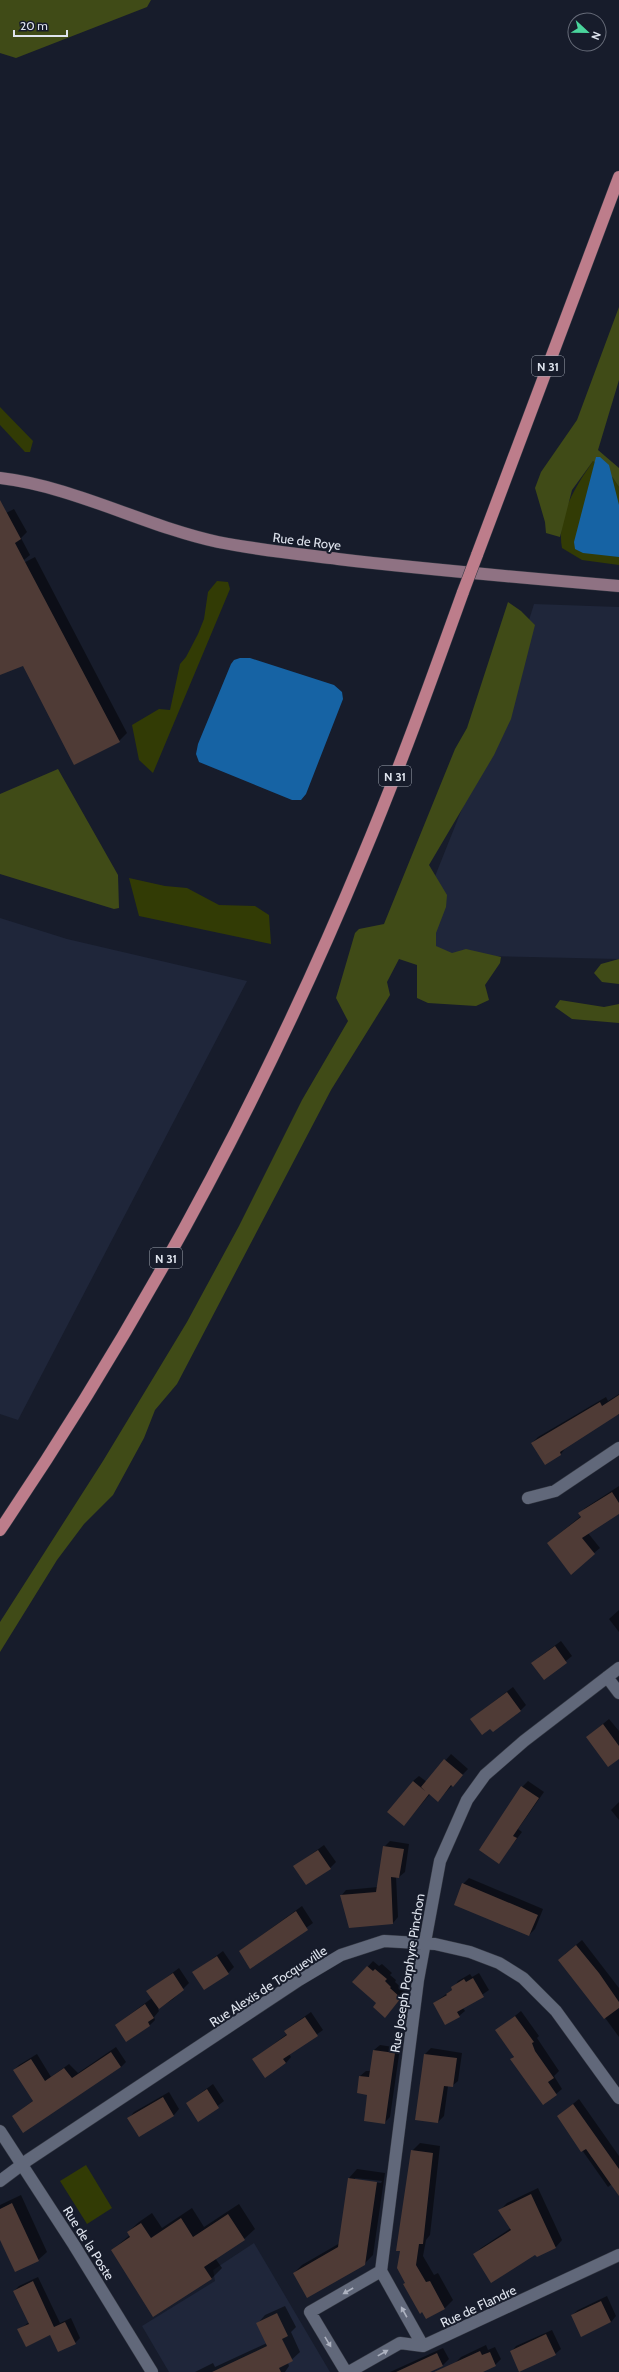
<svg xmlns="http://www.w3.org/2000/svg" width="619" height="2372" font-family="Cabin,sans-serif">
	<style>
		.built { fill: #1f263a }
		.green { fill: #323b05 }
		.forest { fill: #404b17 }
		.water { fill: #1663a4 }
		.shadow { fill: #0007; fill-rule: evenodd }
		.building { fill: #4f3b36 }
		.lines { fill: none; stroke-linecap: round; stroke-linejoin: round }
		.street-casing { stroke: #343843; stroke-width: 13 }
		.secondary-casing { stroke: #343843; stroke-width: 13 }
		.primary-casing { stroke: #343843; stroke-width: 13 }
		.street { stroke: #61687a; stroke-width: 12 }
		.secondary { stroke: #8f7283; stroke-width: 12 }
		.primary { stroke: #bd7d8b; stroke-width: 12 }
		.primary-bridge-casing { stroke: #343843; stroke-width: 13; stroke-linecap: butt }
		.primary-bridge { stroke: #bd7d8b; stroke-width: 12 }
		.oneway { fill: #adb2c0 }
		.labels { text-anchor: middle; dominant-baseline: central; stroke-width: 4; stroke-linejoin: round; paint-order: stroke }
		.shield { fill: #171c2b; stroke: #a3a8b4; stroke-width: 1 }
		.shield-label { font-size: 12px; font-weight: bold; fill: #dfe4ee }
		.street-label { font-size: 13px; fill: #dfe4ee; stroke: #171c2b }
	</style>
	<rect width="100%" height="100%" fill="#171c2b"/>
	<path class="built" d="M534,604L619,607V959L404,954L499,716Z
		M0,918L67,939L247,981L18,1420L0,1414Z
		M254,2243L330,2372H169L142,2326L215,2281L213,2270Z"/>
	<path class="green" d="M0,407L33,441L30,452H25L0,425Z
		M593,461L613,478L619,487V565L582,560L562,548C556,516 576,486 593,461Z
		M217,581L228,582L230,589L153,773L139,760L132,725L159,709L170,710L180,664L186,657L198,634L204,619L208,592Z
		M129,878L165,886L187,888L219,905L255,906L269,915L271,944L139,916Z
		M86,2165L112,2208L87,2224L60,2181Z"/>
	<path class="forest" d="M0,0H151L147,7L16,58L0,53Z
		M619,307V380L598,450L619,468V487L613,478L593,461L572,490L560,537L546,533L545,522L535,488L541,472L577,420Z
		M508,602L521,611L535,625L511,719L494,755L429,865L447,895L446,907L436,933V946L452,953L466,949L501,957L500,963L485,985L489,1000L476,1006L428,1003L417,998V965L399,959L387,982L390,995L331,1090L177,1384L155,1410L144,1438L113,1495L84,1524L57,1560L0,1652V1622L103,1461L187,1322L239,1226L302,1100L348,1021L336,998L355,933L359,929L384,924L455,749L467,728Z
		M58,769L118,875L119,908L114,909L0,874V794Z
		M619,959V984L602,982L594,973L601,964Z
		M560,1000L604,1007L619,1004V1023L572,1019L555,1007Z"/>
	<path class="water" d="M596,457H600L609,465L619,505V557L583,553L575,549L574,542Z
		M240,658H250L334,685L342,692L343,699L306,794L301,800H292L199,762L196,754L198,744L231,664L234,660Z"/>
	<path class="shadow" d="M14,509L27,532L21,538L30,555L24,560L0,552V516Z
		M35,557L127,733L119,741L0,619V575Z
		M619,1394V1415L618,1414L566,1447L561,1454L545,1464L532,1443L538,1437L606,1397L608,1401Z
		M619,1486V1513L588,1533L600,1548L594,1553L548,1543L581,1516L580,1513L585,1508Z
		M619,1610V1632L609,1619Z
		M561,1641L572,1656L544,1679L538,1658Z
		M513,1687L526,1705L521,1710L493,1730L471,1719Z
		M609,1719L619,1731V1757L587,1737Z
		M451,1754L468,1769L443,1795L430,1794L409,1819L413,1781L419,1776L427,1782Z
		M528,1781L544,1792L518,1829L522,1832L499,1862L522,1787Z
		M619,1802V1820L611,1810Z
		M390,1841L409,1844L405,1872L399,1877H396L398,1917L393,1923L341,1896L346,1890L378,1887L384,1847Z
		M324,1845L336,1862L330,1868L295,1866Z
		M469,1878L543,1909L535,1929L529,1935L463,1884Z
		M302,1906L313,1923L251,1967L240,1951Z
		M582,1940L619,1988V2037L582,1986L565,1954Z
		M223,1951L234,1967L228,1973H193Z
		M373,1961L379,1966L382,1964L392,1973L390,1975L396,1980L395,1982L406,1992L390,2011L378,2003L354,1982Z
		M179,1968L189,1983L173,1999L158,2009L159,2011L154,2017L155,2020L150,2025L127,2041L116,2025L152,1998L148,1991Z
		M479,1973L489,1990L463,2008L465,2011L459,2016L434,2003L453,1989L458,1981L470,1974L472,1977Z
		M521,2011L539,2036L537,2038L559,2071L554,2076L562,2089L544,2104L511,2059L514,2056L496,2031Z
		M311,2012L323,2030L289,2054L291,2057L286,2063L265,2076L254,2059L287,2034L285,2031L291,2026Z
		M380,2045L400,2048L390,2117L384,2123L360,2076L366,2071H371L374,2050Z
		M116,2047L126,2062L121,2067L13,2116L34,2100L14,2070L19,2065L37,2054L51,2077L69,2064L78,2073Z
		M431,2048L462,2053L458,2081L452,2086H448L444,2116L438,2122L416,2119L425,2054Z
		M213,2084L224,2101L198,2121L187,2103Z
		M169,2092L179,2109L174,2115L139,2135L129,2118L134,2112Z
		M579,2099L619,2156V2194L612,2184L608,2187L558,2116Z
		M420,2143L440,2146L430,2235L426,2240L423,2256L434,2275L438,2273L453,2300L445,2308L427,2318L406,2282L412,2151Z
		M357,2169L385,2173L373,2255L364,2264L294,2273L302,2265L340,2243L349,2178ZM355,2178L382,2181L381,2183L355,2180Z
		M538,2188L562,2240L556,2247L536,2253L474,2255L481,2248L511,2228L500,2210L507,2203Z
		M21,2195L47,2252L38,2260L0,2238V2205Z
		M239,2204L255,2229L244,2239L215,2258L222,2268L211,2279L112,2250L130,2235L128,2232L139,2222L152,2213L162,2228L192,2208L204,2227Z
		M38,2277L60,2323L71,2318L80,2338L75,2343L50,2334L19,2330L29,2322L14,2291L19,2286Z
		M607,2296L616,2316L611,2322L572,2315L578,2310Z
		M285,2306L296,2327L291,2332L300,2352L288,2363L289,2366L285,2372H195L213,2363L215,2367L267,2343L258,2323L265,2315Z
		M552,2330L561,2349L555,2354L511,2352L516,2346Z
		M486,2345L488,2350L495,2347L501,2359L495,2365L480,2372H459L455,2363L461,2357Z
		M443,2348L449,2359L443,2365L428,2372H390Z"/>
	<path class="building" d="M0,500L21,539L15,543L120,742L74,765L23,666L0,675Z
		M619,1395V1414L560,1452L561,1455L545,1465L531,1443L600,1402L602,1406Z
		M612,1492L619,1503V1514L582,1538L595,1554L571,1575L547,1543L581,1517L578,1513Z
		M555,1646L567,1663L544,1680L531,1663Z
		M507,1692L521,1711L493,1732L490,1729L482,1735L470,1719Z
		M603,1724L619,1746V1759L608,1767L586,1737Z
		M444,1759L463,1775L453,1787L451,1785L438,1802L429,1794L404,1826L387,1812L413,1781L425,1791L421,1787Z
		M521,1786L539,1798L513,1836L517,1838L499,1864L479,1850Z
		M383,1846L404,1849L399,1878L391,1877L393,1924L349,1928L340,1895L376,1892Z
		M318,1850L331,1869L306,1885L293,1866Z
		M462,1883L538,1915L529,1936L454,1905Z
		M296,1911L308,1930L250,1969L239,1951Z
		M576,1945L599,1973L619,2002V2008L604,2019L558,1960Z
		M217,1956L229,1974L204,1990L192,1972Z
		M367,1966L373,1971L375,1969L387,1979L385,1981L391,1987L390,1988L401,1998L385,2018L373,2007L376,2003L352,1982Z
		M173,1973L184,1990L159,2009L146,1991Z
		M473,1978L484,1997L457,2012L460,2017L445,2025L433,2003L447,1995L446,1994L452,1990L451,1987L464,1979L466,1982Z
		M145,2004L154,2018L148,2022L150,2026L126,2042L115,2025Z
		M515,2016L534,2042L532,2043L535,2051L554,2078L548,2082L557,2095L543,2105L510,2059L514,2057L495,2030Z
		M305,2017L318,2036L283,2059L286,2063L265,2078L252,2059L287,2035L284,2031Z
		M373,2050L395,2053L385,2124L364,2121L367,2095L357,2093L359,2076L369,2077Z
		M111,2052L121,2067L23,2133L12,2116L33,2101L13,2070L31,2059L45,2081L64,2068L72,2078Z
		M424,2054L457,2058L453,2087L444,2086L438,2123L415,2120Z
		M207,2089L219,2108L198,2122L186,2103Z
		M163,2097L174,2116L139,2137L127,2118Z
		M573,2104L619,2169V2196L586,2149L581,2152L557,2116Z
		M411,2150L433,2153L423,2244H419L416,2265L426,2282L430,2281L445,2309L426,2319L422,2312L420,2314L403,2284L405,2283L397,2268L400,2251H396Z
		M348,2178L377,2182L365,2265L307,2298L293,2273L338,2247Z
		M531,2194L556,2248L537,2257L535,2255L491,2283L473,2254L511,2230L498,2210Z
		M12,2203L39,2261L15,2272L0,2240V2209Z
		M228,2214L245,2240L204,2267L212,2279L153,2317L111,2250L130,2237L127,2232L141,2223L151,2238L181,2218L193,2237Z
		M33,2281L54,2327L65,2322L76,2344L58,2352L50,2335L26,2347L17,2329L29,2324L13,2291Z
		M601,2301L611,2322L581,2337L571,2315Z
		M277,2313L288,2336L282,2339L293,2361L279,2368L281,2372H212L267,2346L256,2323Z
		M546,2334L556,2355L519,2372L510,2351Z
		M480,2351L482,2355L490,2352L496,2366L483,2372H434Z
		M437,2353L443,2366L430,2372H396Z"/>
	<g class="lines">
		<defs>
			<path id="street" d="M528,1498L555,1491L619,1448
				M607,1677L619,1693
				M0,2131L74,2245L152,2372
				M0,2181L28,2160L299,1980L341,1955L384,1941L435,1944L470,1952L499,1963L523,1978L556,2011L619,2098
				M423,2346L381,2271L418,1980L440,1861L467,1800L485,1775L524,1741L619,1668
				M346,2372L310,2312L381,2271
				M349,2372L400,2343L423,2346L619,2255"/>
			<path id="secondary" d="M0,478C76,487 144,526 218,542C258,550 298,554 338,559C431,570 525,578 619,586"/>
			<path id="primary" d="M477,555L619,177
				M0,1530C142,1320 265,1092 362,858C399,770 431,681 463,592"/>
		</defs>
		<use href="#street" class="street-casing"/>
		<use href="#secondary" class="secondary-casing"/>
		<use href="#primary" class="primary-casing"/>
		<use href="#street" class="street"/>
		<use href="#secondary" class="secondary"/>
		<use href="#primary" class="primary"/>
		<defs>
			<path id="primary-bridge" d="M463,592L477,555"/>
		</defs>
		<use href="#primary-bridge" class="primary-bridge-casing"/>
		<use href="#primary-bridge" class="primary-bridge"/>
	</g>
	<defs><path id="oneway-solid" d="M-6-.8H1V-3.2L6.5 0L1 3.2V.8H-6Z"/></defs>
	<g class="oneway">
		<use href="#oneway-solid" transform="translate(348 2291) rotate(150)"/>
		<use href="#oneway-solid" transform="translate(404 2312) rotate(-119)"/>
		<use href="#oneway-solid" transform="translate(328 2342) rotate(59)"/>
		<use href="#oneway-solid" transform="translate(383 2353) rotate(-29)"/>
	</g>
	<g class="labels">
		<g class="shield">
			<rect x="532" y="356" width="32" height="20" rx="3"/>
			<rect x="379" y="766" width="32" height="20" rx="3"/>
			<rect x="150" y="1248" width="32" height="20" rx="3"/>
		</g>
		<g class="shield-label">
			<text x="548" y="366">N 31</text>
			<text x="395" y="776">N 31</text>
			<text x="166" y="1258">N 31</text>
		</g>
		<g class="street-label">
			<text transform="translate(307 541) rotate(7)">Rue de Roye</text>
			<text transform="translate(407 1973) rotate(-81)">Rue Joseph Porphyre Pinchon</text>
			<text transform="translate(268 1986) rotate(-33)">Rue Alexis de Tocqueville</text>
			<text transform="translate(89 2243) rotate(58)">Rue de la Poste</text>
			<text transform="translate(478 2306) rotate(-25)">Rue de Flandre</text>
		</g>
	</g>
	<g transform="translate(587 32) rotate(112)"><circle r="19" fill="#171c2b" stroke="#676c79"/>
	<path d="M0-3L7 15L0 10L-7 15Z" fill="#4ad49c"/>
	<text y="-6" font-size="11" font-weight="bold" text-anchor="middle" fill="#dfe4ee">N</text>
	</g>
	<path d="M14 30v6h53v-6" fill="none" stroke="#dfe4ee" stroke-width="2"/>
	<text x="20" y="30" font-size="12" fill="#dfe4ee" stroke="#171c2b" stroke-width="3" paint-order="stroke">20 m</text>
</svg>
